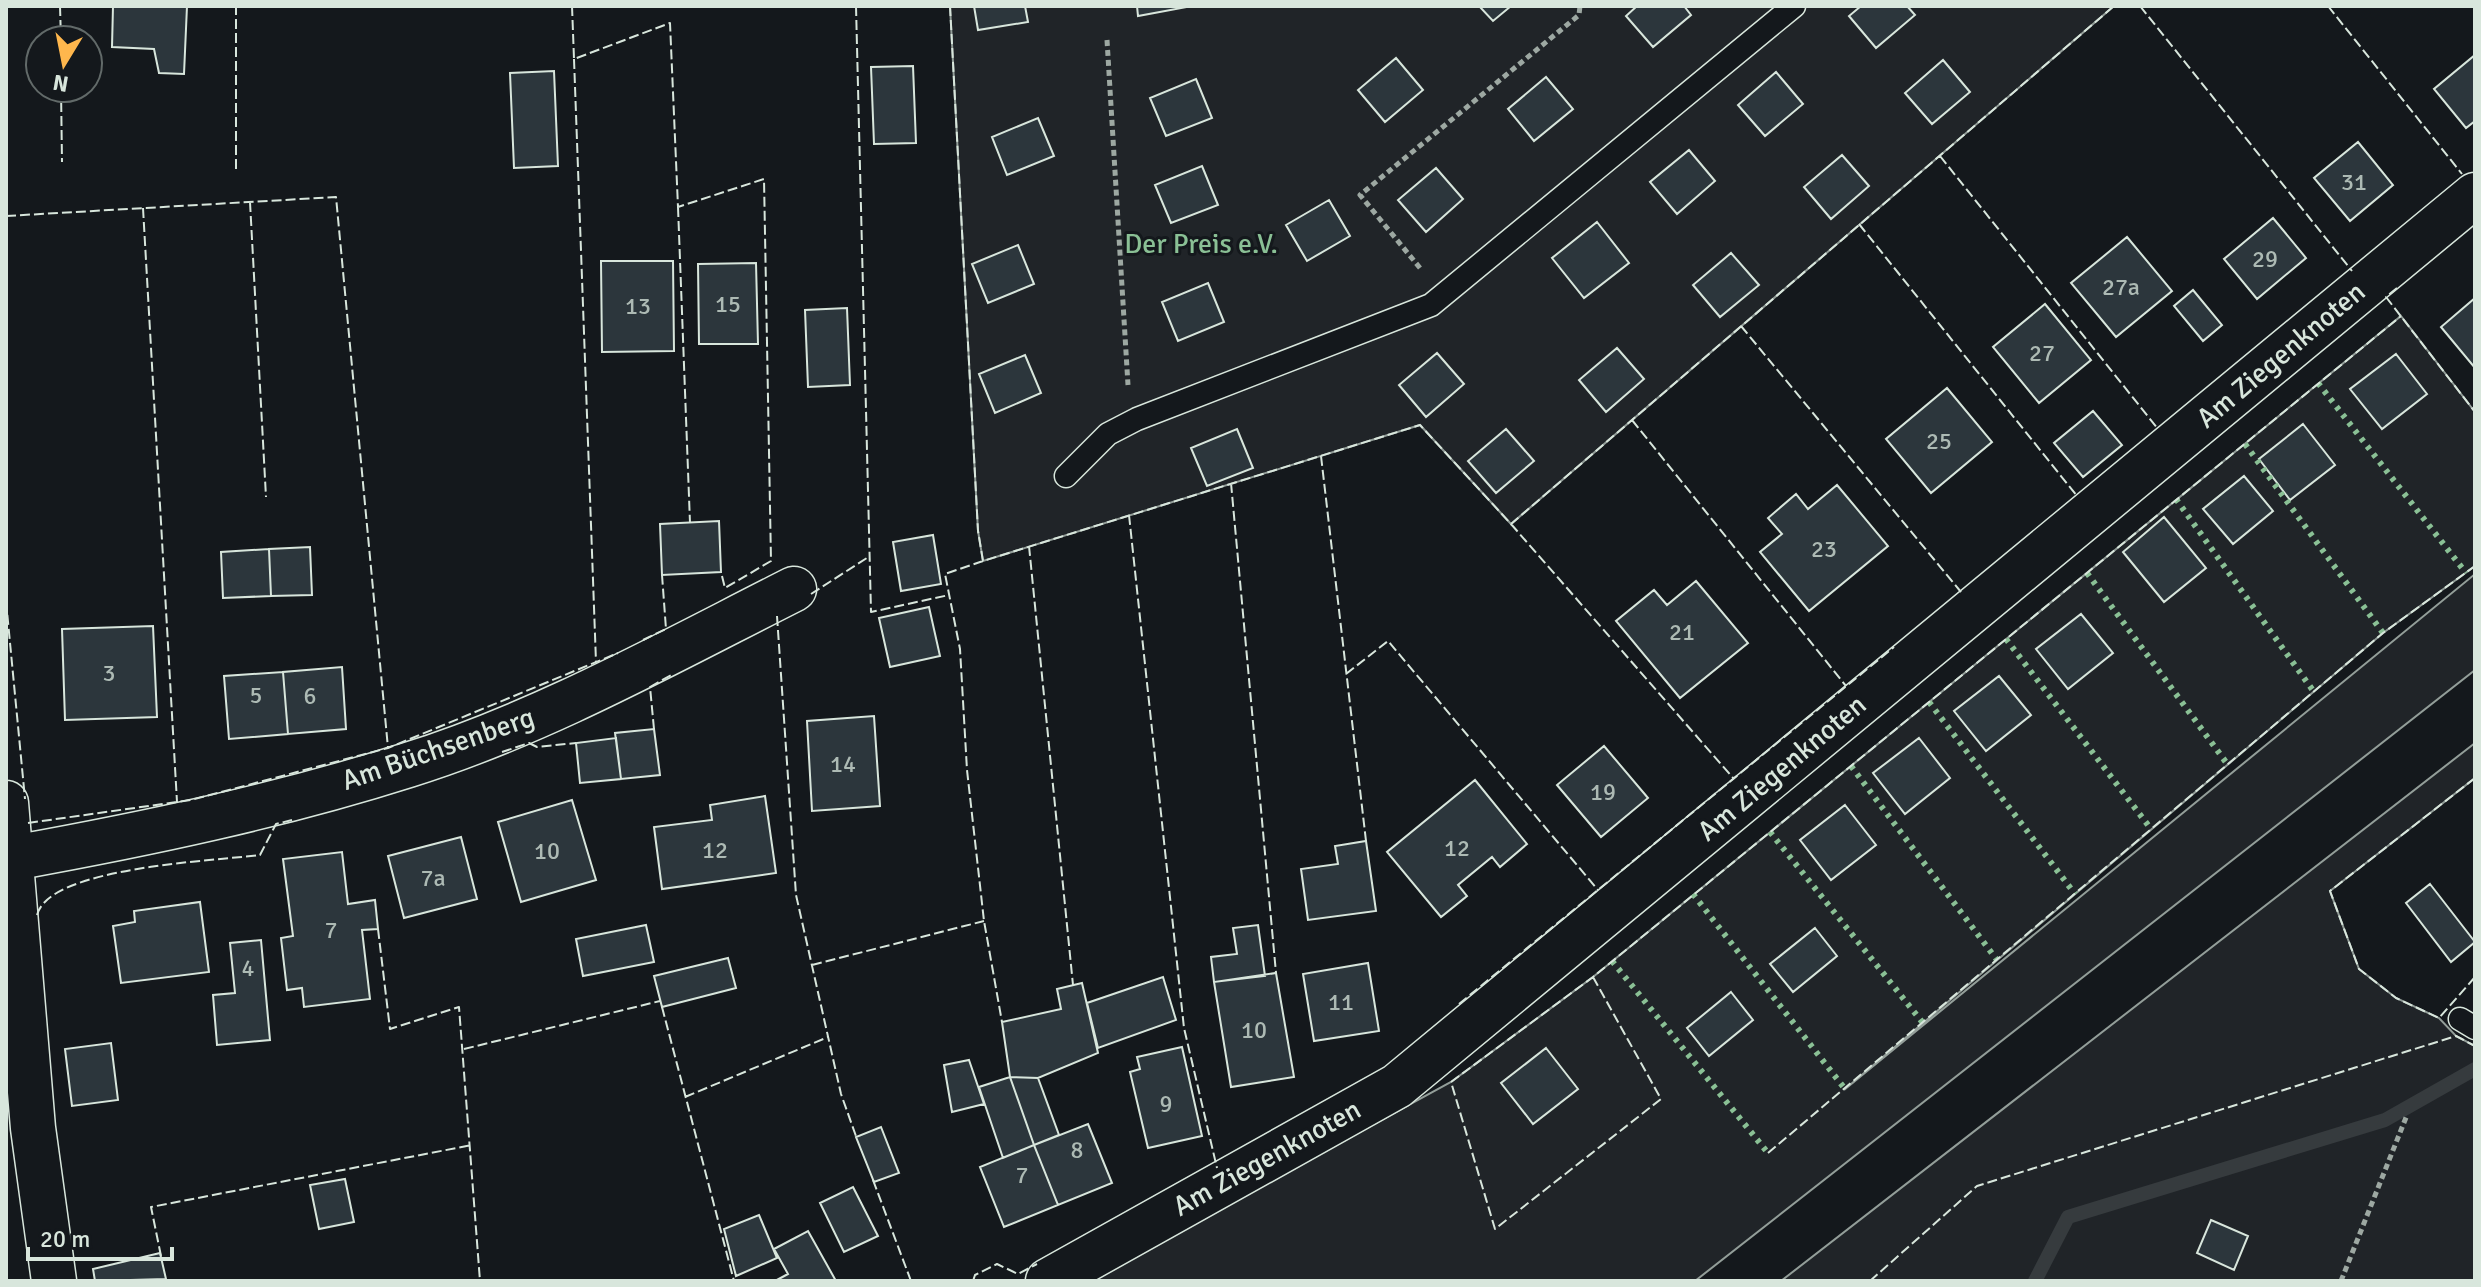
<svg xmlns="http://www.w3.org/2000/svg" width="2481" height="1287" font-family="Signika,sans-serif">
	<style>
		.green { fill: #202428; stroke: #939e99; stroke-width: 2 }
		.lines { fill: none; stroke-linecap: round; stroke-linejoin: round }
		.stream { stroke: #363b3e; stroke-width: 14 }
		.building { fill: #2c363c; stroke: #d8e6dc; stroke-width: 2 }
		.service-casing { stroke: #d8e6dc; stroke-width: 25 }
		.minor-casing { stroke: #d8e6dc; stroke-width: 47 }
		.path { stroke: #9da8a2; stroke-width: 5; stroke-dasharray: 6 4; stroke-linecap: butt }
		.service { stroke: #14181c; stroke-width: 22 }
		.minor { stroke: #14181c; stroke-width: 44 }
		.hedge { stroke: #8ac095; stroke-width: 6; stroke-dasharray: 4 6; stroke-linecap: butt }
		.fence { stroke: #d8e6dc; stroke-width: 2; stroke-dasharray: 10 4; stroke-linecap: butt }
		.labels { text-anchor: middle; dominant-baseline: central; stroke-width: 6; stroke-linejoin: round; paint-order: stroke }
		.number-label { font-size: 24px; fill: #adbab4 }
		.park-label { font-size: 28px; fill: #8ac095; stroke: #14181c }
		.street-label { font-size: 28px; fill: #d8e6dc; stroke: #14181c }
	</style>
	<rect width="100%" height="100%" fill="#14181c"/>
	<path class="green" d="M950,6H2114L1511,524L1420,425L983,561L978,531Z
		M2401,316L2475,412V566L2383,633L1844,1090L2475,574V670L1695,1281H1087L1451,1082L1593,977Z
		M2475,743V778L2330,891L2359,969L2396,998L2439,1018L2456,1036L2475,1046V1281H1781Z"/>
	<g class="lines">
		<path class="stream" d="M2035,1281L2068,1217L2385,1120L2475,1069"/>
	</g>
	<path class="building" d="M113,6H187L184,74L159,73L154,49L112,47Z
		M974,6H1025L1028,22L978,30Z
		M1137,6H1187V7L1138,16Z
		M1479,6H1511L1493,21Z
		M1637,6H1684L1691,15L1653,47L1626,16Z
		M1861,6H1907L1915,15L1876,48L1849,16Z
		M2475,55V121L2466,128L2434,89Z
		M1396,58L1423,90L1385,122L1358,90Z
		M1943,60L1970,92L1932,124L1905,93Z
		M913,66L916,143L874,144L871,67Z
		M554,71L558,166L514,168L510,73Z
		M1776,72L1803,104L1765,136L1738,105Z
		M1546,77L1573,109L1534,141L1508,109Z
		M1196,79L1212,118L1166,136L1150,98Z
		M1038,118L1054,156L1007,175L992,137Z
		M2358,142L2393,185L2350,221L2314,178Z
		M1689,150L1715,181L1677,214L1650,182Z
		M1842,155L1869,186L1831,219L1804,187Z
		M1202,166L1218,205L1171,223L1155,185Z
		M1436,168L1463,199L1426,232L1398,200Z
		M1329,200L1350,236L1307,261L1286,225Z
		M2273,218L2306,258L2257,299L2224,259Z
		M1597,222L1629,263L1584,298L1552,258Z
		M2127,237L2172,291L2116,337L2071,283Z
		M1018,245L1034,284L988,303L972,264Z
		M1731,253L1759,285L1720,317L1693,285Z
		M601,261H673L674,351L602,352Z
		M756,263L758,344H699L698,264Z
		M1208,283L1224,322L1178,341L1162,302Z
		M2193,290L2222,325L2203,341L2174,306Z
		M2475,298V368L2441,327Z
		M2045,304L2091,360L2039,403L1993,347Z
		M847,308L850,385L808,387L805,310Z
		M1617,348L1644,379L1606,412L1579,380Z
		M1437,353L1464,384L1426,417L1399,385Z
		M2396,354L2427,394L2382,429L2350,389Z
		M1025,355L1041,393L995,413L979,374Z
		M1947,388L1992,442L1931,493L1886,439Z
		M2093,411L2122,445L2083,477L2054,443Z
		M2303,424L2335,465L2290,500L2259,459Z
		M1237,429L1253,468L1207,486L1191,448Z
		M1506,429L1534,461L1496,493L1468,461Z
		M2244,476L2273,511L2233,544L2203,509Z
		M1837,485L1888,546L1809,611L1760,552L1782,534L1768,518L1796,494L1808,509Z
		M2164,517L2206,568L2164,602L2123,552Z
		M719,521L721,572L662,575L660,524Z
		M933,535L941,584L901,591L893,542Z
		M310,547L312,595L271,596L269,549Z
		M269,549L271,596L223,598L221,552Z
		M1696,581L1748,643L1680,698L1616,621L1654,590L1667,605Z
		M929,607L940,656L890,667L879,618Z
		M2081,614L2113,653L2068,689L2036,649Z
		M153,626L157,717L65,720L62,629Z
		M342,667L346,729L288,734L283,672Z
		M283,672L288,734L229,739L224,676Z
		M1999,676L2031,715L1986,751L1954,711Z
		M874,716L880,806L812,811L807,721Z
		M654,729L660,775L621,779L615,733Z
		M616,738L621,779L580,783L576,743Z
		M1919,738L1950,778L1905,814L1873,773Z
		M1604,746L1648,798L1601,837L1557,785Z
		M1475,780L1527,844L1500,867L1492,857L1458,885L1467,896L1441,917L1387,852Z
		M765,796L776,873L662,889L654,827L712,820L710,805Z
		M572,800L596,880L521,902L498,822Z
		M1845,805L1876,845L1831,880L1800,840Z
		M461,837L477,899L404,918L388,856Z
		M1366,841L1376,911L1308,920L1301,869L1338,864L1335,846Z
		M342,852L348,904L375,900L378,929L362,930L370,999L304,1007L302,988L287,990L281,938L293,936L283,859Z
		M2430,884L2475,942L2451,962L2406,903Z
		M200,902L209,972L121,983L113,926L135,922L134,911Z
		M646,925L654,962L583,976L576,939Z
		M1258,925L1265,976L1214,982L1211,957L1237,954L1233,928Z
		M1815,928L1837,956L1793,992L1770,964Z
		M261,940L270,1040L217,1045L213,995L235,993L230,943Z
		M728,958L736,988L662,1007L654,976Z
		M1368,963L1379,1031L1314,1041L1303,974Z
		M1276,973L1294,1077L1231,1087L1214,982Z
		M1163,977L1176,1020L1098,1048L1087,1003Z
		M1082,983L1098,1053L1038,1078L1010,1077L1002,1022L1061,1009L1057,989Z
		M1731,992L1753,1020L1709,1056L1687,1028Z
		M111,1043L118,1100L72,1106L65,1049Z
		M1182,1047L1202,1136L1148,1148L1130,1072L1140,1069L1137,1057Z
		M1546,1048L1578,1089L1533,1124L1501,1083Z
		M969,1060L984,1104L952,1112L944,1065Z
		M1010,1077L1038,1078L1059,1135L1034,1145Z
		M1010,1077L1034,1145L1003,1158L979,1087Z
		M1088,1124L1112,1183L1058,1205L1034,1145Z
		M881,1127L899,1173L874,1182L856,1137Z
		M1034,1145L1058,1205L1004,1227L980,1167Z
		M345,1179L354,1222L319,1229L310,1185Z
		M853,1187L878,1236L844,1252L820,1203Z
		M759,1215L777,1258L736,1276L724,1229Z
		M2211,1220L2248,1236L2234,1270L2197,1253Z
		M808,1231L836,1281H775L788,1274L774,1249Z
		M160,1253L166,1279L95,1281L93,1269Z"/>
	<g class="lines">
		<defs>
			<path id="service" d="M1066,476L1108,434L1137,419L1431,305L1794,6
				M2460,1019L2475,1028"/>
			<path id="minor" d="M6,803L33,1128L54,1281
				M13,858C146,834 279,806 408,765C540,724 671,651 794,589
				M1048,1281L1397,1086L2475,195"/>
		</defs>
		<use href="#service" class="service-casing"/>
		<use href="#minor" class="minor-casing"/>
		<path class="path" d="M1107,40L1128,385
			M1420,268L1360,195L1579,15L1580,6
			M2341,1281L2407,1115"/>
		<use href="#service" class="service"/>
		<use href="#minor" class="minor"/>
		<path class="hedge" d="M2318,383L2466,573
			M2245,444L2383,633
			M2176,499L2314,692
			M2087,573L2228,765
			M2006,639L2151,829
			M1929,702L2075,894
			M1851,766L1997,960
			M1770,832L1923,1023
			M1693,894L1845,1089
			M1612,961L1768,1153"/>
		<path class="fence" d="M60,6L61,40
			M572,6L574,59L670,23L678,207L764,179L771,561L725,588L721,572
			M856,6L871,612L949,595
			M950,6L978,531L983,561L1420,425L1511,524L2114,6
			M2140,6L2352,271
			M2328,6L2462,174
			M574,59L596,662
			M61,88L62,162
			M1940,156L2158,429
			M236,169V6
			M250,202L266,497
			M678,207L690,523
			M143,208L177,802
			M6,216L336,197L388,748
			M1859,224L2077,496
			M2397,288L2386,297L2475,412
			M1741,326L1961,592
			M1632,420L1846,686
			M1321,456L1366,841
			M1231,483L1276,973
			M1129,515L1184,1028L1217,1168
			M1511,524L1734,779
			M1029,546L1073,985
			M983,561L945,574L960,649L967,770L984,921L1002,1022
			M811,594L870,556
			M6,601L25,799
			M777,616L796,895L841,1094L857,1139
			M643,640L666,629L662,575
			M1346,674L1388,641L1598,890
			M654,729L650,687L673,674
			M502,752L529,743L537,747L576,743
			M2475,778L2330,891L2359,969L2396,998L2439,1018L2475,977
			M28,823L191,800L388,748L618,653
			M37,915C49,867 214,861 260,855L276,824L292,820
			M378,929L390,1029L459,1007L480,1281
			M812,965L984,921
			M1593,977L1661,1099L1495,1229L1451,1082L1593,977L2401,316
			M1459,1004L1894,647
			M662,1007L734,1281
			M464,1049L660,1001
			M685,1097L828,1037
			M1768,1153L2383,633L2475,566
			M873,1180L911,1281
			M161,1256L151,1207L472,1145
			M973,1281L975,1275L997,1264L1018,1274L1037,1264
			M1870,1281L1977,1186L2456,1036L2475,1046"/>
	</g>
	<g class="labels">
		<g class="number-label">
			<text x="2354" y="182">31</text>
			<text x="2265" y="259">29</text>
			<text x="2121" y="287">27a</text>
			<text x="728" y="304">15</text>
			<text x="638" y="306">13</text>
			<text x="2042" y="353">27</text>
			<text x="1939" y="441">25</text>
			<text x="1824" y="549">23</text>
			<text x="1682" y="632">21</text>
			<text x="109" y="673">3</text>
			<text x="256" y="695">5</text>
			<text x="310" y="696">6</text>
			<text x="843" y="764">14</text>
			<text x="1603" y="792">19</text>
			<text x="1457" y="848">12</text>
			<text x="715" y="850">12</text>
			<text x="547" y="851">10</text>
			<text x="433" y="878">7a</text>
			<text x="331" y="930">7</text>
			<text x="248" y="968">4</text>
			<text x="1341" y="1002">11</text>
			<text x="1254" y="1030">10</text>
			<text x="1166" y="1104">9</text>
			<text x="1077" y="1150">8</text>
			<text x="1022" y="1175">7</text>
		</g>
		<g class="park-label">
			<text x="1201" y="244">Der Preis e.V.</text>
		</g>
		<g class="street-label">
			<text transform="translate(2281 355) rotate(-40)">Am Ziegenknoten</text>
			<text transform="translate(438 749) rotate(-19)">Am Büchsenberg</text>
			<text transform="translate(1782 768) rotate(-40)">Am Ziegenknoten</text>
			<text transform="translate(1267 1158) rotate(-29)">Am Ziegenknoten</text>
		</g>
	</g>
	<rect width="2481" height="1287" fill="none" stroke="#d8e6dc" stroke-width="16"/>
	<g transform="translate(64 64) rotate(190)"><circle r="38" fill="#14181c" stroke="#626a69" stroke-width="2"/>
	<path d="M0-6L14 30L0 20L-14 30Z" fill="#ffb74d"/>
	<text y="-12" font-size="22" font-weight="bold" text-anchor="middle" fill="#d8e6dc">N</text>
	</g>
	<path d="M28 1247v12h144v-12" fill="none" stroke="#d8e6dc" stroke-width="4"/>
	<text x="40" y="1247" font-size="24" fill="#d8e6dc" stroke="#14181c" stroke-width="6" paint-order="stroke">20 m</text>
</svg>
